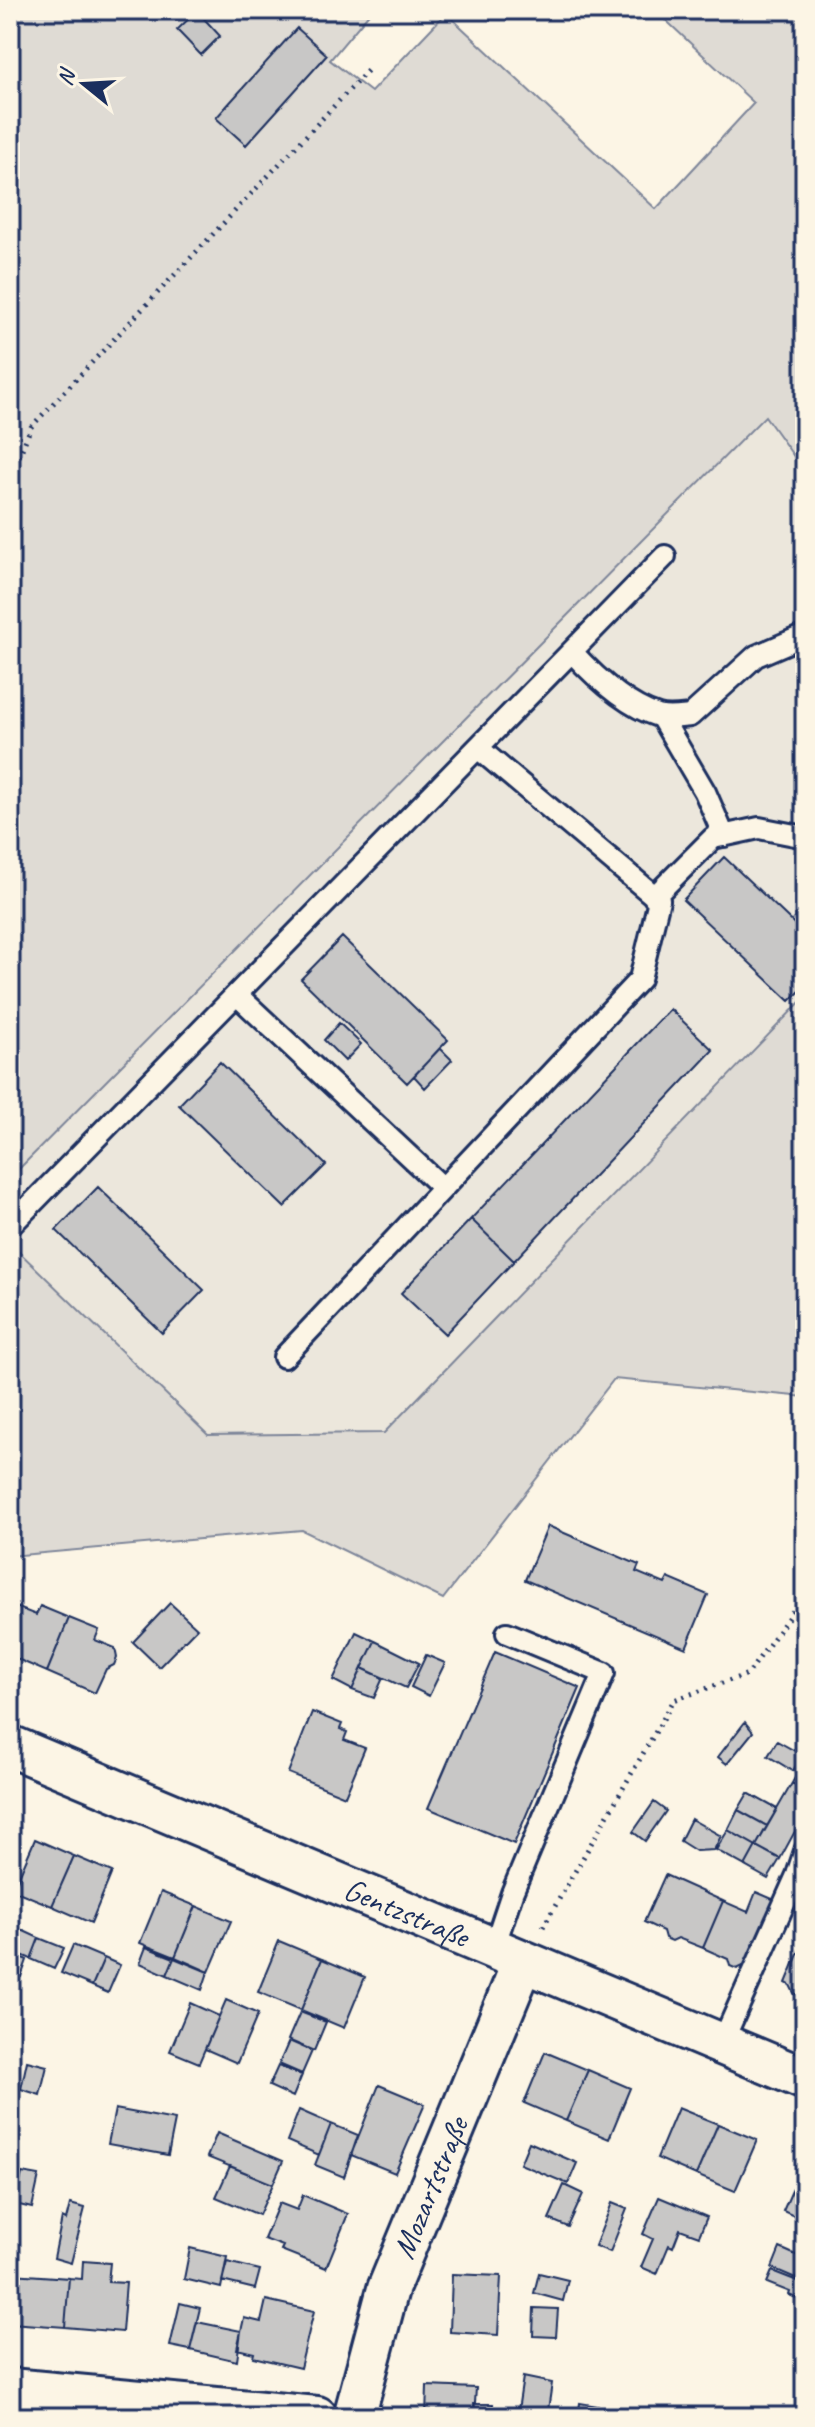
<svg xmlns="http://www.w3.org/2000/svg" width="815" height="2427" font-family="Caveat,sans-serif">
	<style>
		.built { fill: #ece7dc }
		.green { fill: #dfdbd4; stroke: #7d8599; stroke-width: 2 }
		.building { fill: #c8c7c6; stroke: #1b2f5e; stroke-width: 2 }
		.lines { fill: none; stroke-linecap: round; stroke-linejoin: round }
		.service-casing { stroke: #1b2f5e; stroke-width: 26 }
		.minor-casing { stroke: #1b2f5e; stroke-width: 46 }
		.path { stroke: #1b2f5e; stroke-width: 5; stroke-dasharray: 2 6; stroke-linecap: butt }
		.service { stroke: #fcf5e5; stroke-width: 20 }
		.minor { stroke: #fcf5e5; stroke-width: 40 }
		.labels { text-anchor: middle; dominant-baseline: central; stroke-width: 7; stroke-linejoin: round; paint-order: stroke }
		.street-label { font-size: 32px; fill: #1b2f5e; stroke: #fcf5e5 }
	</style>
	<rect width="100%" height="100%" fill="#fcf5e5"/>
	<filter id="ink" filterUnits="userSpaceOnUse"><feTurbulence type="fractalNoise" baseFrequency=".0125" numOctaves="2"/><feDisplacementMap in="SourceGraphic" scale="16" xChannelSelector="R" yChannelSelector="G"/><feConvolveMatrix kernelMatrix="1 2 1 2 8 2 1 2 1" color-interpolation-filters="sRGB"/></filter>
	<g filter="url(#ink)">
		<path class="built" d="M766,416L805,472V997L384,1433L208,1435L10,1243V1178Z"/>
		<path class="green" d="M10,10H372L330,60L371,92L446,13L656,209L754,103L655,10H805V472L765,416L10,1178Z
			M805,997V1397L614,1379L443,1599L302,1530L10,1556V1243L208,1435L384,1433Z"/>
		<path class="building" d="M197,11L220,36L201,55L177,30Z
			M297,28L327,55L246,145L216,118Z
			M724,857L805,934V986L790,1001L683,900Z
			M342,937L448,1040L407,1083L301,979Z
			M670,1009L713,1050L514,1261L471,1219Z
			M339,1023L361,1044L345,1061L324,1040Z
			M440,1048L452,1060L425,1088L414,1076Z
			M220,1062L326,1165L284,1207L179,1105Z
			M98,1187L204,1290L162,1333L56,1230Z
			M471,1219L514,1261L445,1334L401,1293Z
			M548,1526L639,1565L636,1572L665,1584L668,1578L708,1595L686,1648L525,1580Z
			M170,1603L197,1628L159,1667L133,1642Z
			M40,1606L69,1618L47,1672L10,1656V1611L16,1607L36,1615Z
			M69,1618L99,1630L95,1640L115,1648L117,1658L114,1665L106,1669L95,1693L47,1672Z
			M356,1632L375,1641L352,1690L333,1680Z
			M375,1641L419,1663L406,1688L362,1668Z
			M495,1652L580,1688L514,1844L428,1808Z
			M426,1655L445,1663L429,1696L411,1687Z
			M362,1668L383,1678L374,1698L352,1690Z
			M312,1712L342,1724L340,1729L347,1732L344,1740L365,1748L345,1796L288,1773Z
			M745,1722L753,1732L727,1764L718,1757Z
			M777,1741L802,1755L793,1771L768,1756Z
			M805,1760V1790L792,1783Z
			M792,1783L805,1790V1813L780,1859L756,1846Z
			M748,1793L777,1809L767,1826L738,1810Z
			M654,1802L666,1811L645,1841L633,1832Z
			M738,1810L767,1826L756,1846L728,1830Z
			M691,1819L721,1836L714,1850L696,1851L680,1841Z
			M728,1830L756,1846L745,1866L716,1850Z
			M35,1839L74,1856L52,1906L13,1890Z
			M756,1846L780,1859L768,1879L745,1866Z
			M74,1856L112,1872L91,1923L52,1906Z
			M665,1875L723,1901L703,1948L678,1938L672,1941L665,1938L663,1931L644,1922Z
			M161,1892L196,1906L175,1957L140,1943Z
			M756,1892L775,1900L746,1967L743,1966L737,1969L730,1966L728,1959L703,1948L723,1901L748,1912Z
			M196,1906L231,1921L209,1972L175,1957Z
			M15,1927L39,1938L31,1959L10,1950V1940Z
			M805,1937V1997L804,1998L794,1993L790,1985L786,1983Z
			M39,1938L64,1948L54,1969L31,1959Z
			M279,1941L322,1959L301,2010L258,1992Z
			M73,1945L104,1958L92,1986L61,1973Z
			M146,1947L174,1958L167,1975L140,1963Z
			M10,1952L27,1960L21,1977L10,1973Z
			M104,1958L120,1965L108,1993L92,1986Z
			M174,1958L208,1972L202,1990L167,1975Z
			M322,1959L365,1977L344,2028L301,2010Z
			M226,2000L258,2014L237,2063L205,2049Z
			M190,2003L219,2016L199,2063L170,2051Z
			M300,2012L326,2022L314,2051L288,2040Z
			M289,2041L312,2051L302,2074L279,2064Z
			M545,2052L588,2070L566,2121L524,2103Z
			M27,2061L47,2066L40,2095L21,2089Z
			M278,2066L302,2075L293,2097L269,2086Z
			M588,2070L630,2088L609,2139L566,2121Z
			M379,2085L425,2104L395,2173L351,2155Z
			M678,2108L718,2124L696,2175L657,2158Z
			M115,2109L175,2120L168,2155L108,2144Z
			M299,2110L331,2124L319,2155L287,2141Z
			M331,2124L358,2135L344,2177L315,2165Z
			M718,2124L757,2140L735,2191L696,2175Z
			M217,2133L283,2161L273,2184L207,2157Z
			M529,2142L577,2163L568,2184L520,2164Z
			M805,2161V2221L783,2211Z
			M230,2166L273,2184L259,2215L216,2197Z
			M22,2173L39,2176L32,2208L15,2204Z
			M10,2174L21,2176L10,2235Z
			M564,2185L583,2194L568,2227L549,2219Z
			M303,2195L348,2214L326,2268L281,2250L283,2246L264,2239L279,2203L297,2210Z
			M659,2197L707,2217L699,2236L680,2229L673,2247L669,2245L657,2274L641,2267L653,2239L643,2234Z
			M612,2203L627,2209L610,2252L595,2246Z
			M70,2204L85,2208L71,2263L54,2258L62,2218L66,2220Z
			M190,2248L227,2257L221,2288L184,2279Z
			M780,2248L805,2259V2282L772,2268Z
			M83,2261L110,2263L108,2282L126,2283L122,2332L65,2327L69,2278L82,2279Z
			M227,2262L260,2270L255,2289L222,2281Z
			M772,2271L805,2284V2302L789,2295L790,2292L767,2283Z
			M539,2273L568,2280L563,2301L534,2293Z
			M12,2274L69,2278L65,2327L10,2323Z
			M452,2274L501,2276L498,2335L450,2332Z
			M266,2300L314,2311L300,2368L253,2357L254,2353L237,2349L244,2318L261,2322Z
			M180,2303L200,2308L190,2350L170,2346Z
			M534,2308L558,2309L556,2337L533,2336Z
			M197,2322L241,2331L237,2361L190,2350Z
			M523,2377L552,2383L547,2417H517Z
			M427,2386L476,2388L474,2417H426Z
			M580,2403L598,2406L597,2417H578Z
			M474,2404H493L492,2417H474Z"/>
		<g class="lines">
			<defs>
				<path id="service" d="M572,652C595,677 626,706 658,716C668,719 680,717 690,716L756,656L805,635
					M661,717L705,792L724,836
					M654,897L713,838L759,828L805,837
					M237,995L443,1188
					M10,1226L665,556
					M284,1357L640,979L659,900L478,748
					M493,1950L512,1893L604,1673L507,1633
					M722,2043L797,1875L805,1851"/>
				<g id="minor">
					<path id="s1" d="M10,1746L805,2079"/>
					<path d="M10,2389L317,2417"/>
					<path id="s2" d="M354,2417L388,2289L523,1962"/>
				</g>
			</defs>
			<use href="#service" class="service-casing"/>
			<use href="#minor" class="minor-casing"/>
			<path class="path" d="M10,479L31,427L370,68
				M543,1927L674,1700L748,1674L805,1594"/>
			<use href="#service" class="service"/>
			<use href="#minor" class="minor"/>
		</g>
	</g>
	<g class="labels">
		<g class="street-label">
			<text stroke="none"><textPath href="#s1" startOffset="430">Gentzstraße</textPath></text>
			<text stroke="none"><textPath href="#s2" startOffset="242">Mozartstraße</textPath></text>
		</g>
	</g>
	<rect width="815" height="2427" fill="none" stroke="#fcf5e5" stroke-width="40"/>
	<rect x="20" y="20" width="775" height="2387" fill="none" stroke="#1b2f5e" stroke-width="3" filter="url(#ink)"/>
	<g transform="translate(84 84) rotate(288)" stroke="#fcf5e5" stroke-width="6" paint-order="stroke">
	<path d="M0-6L14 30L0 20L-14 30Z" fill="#1b2f5e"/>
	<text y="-12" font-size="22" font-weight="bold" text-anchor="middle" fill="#1b2f5e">N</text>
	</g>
</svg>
